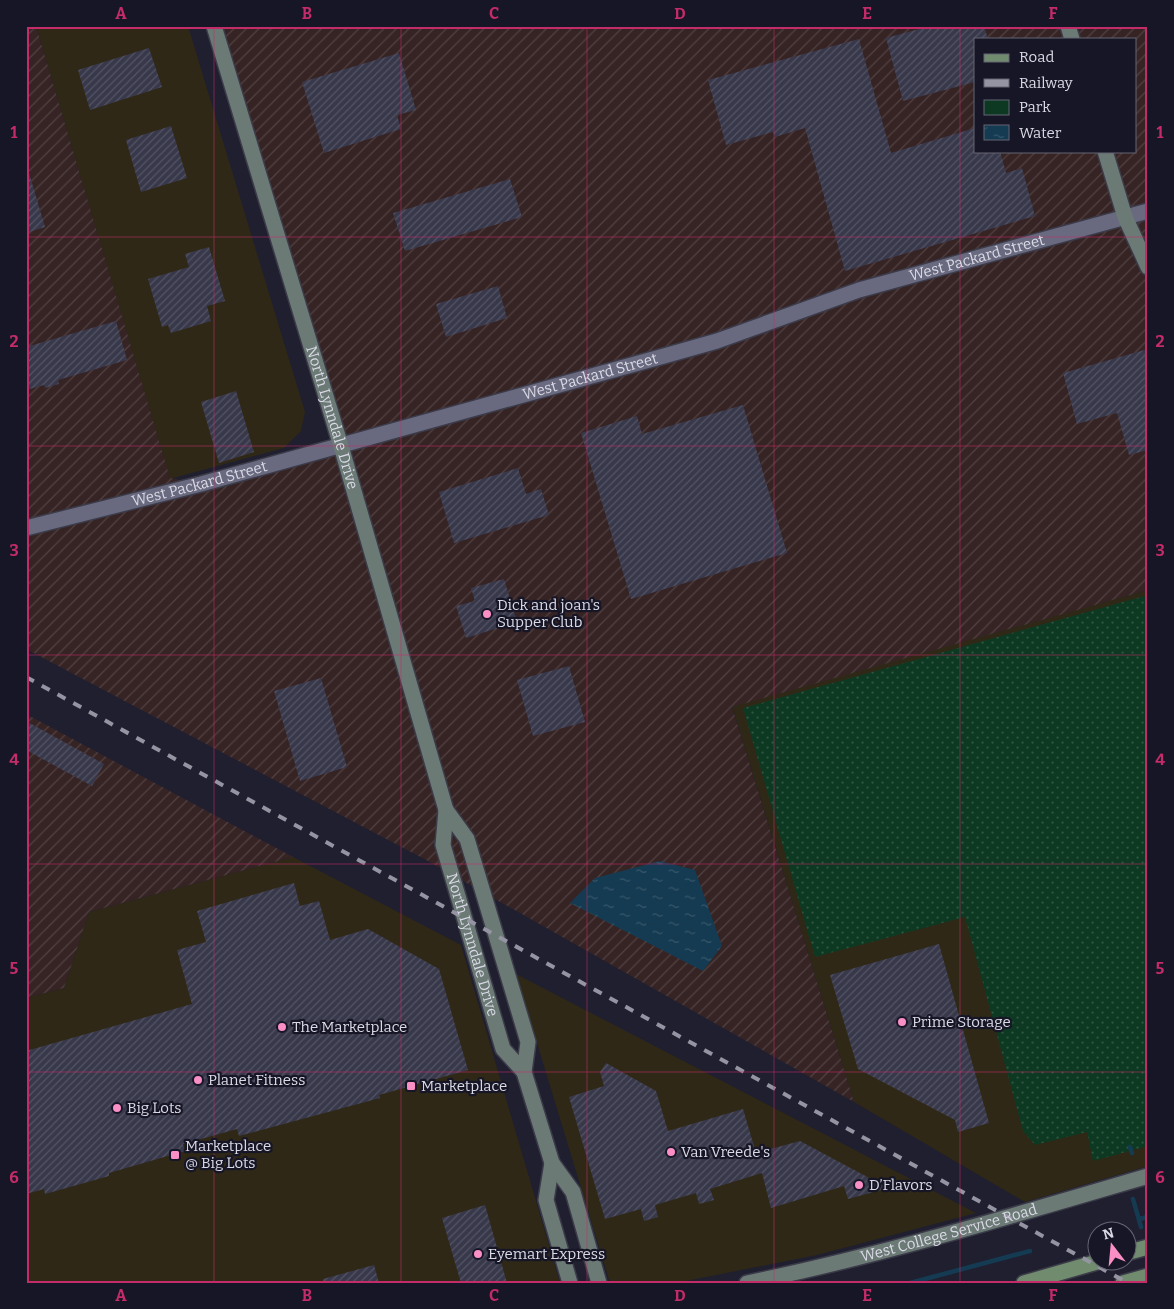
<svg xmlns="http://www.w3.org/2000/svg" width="1174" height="1309" font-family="Bitter,serif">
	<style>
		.commercial { fill: #2f2817 }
		.industrial { fill: url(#industrial-furrows); fill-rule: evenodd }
		.green { fill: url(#green-dots) }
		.water { fill: url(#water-ripples) }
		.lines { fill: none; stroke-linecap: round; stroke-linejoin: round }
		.stream { stroke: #153b52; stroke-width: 4.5 }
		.building { fill: url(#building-hatch) }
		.street-casing { stroke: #3b3b49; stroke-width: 18 }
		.secondary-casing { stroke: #3b3b49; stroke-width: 18 }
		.primary-casing { stroke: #3b3b49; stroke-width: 18 }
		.street { stroke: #696a7f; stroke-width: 15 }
		.secondary { stroke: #6c7a76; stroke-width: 15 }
		.primary { stroke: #708b6e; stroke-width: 15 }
		.rail { stroke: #9494a2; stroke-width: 4; stroke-dasharray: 9 9; stroke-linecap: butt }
		.grid { fill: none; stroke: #c42b69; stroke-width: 1; stroke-opacity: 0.55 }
		.poi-dot { fill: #fa8fc6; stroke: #161626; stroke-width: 2 }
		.labels { text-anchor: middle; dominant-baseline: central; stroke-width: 4.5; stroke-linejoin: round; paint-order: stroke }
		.street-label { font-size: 15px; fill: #dadae6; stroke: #161626 }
		.poi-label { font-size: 15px; fill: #dadae6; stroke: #161626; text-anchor: start }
		.neatline { fill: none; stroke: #c42b69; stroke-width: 2 }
		.grid-label { font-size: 16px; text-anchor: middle; font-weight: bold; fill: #c42b69 }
	</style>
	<defs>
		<pattern id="industrial-furrows" width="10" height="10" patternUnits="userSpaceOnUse" patternTransform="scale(1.25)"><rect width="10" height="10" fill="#362323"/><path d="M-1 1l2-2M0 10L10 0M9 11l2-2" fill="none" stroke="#524243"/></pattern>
		<pattern id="green-dots" width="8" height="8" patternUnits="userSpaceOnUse" patternTransform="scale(1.25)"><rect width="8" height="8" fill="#0d3922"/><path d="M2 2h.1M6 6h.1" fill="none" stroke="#305542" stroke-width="1.8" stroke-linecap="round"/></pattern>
		<pattern id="water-ripples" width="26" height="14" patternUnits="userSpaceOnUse" patternTransform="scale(1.25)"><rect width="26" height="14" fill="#153b52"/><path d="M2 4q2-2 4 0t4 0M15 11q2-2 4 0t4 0" fill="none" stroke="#36576b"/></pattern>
		<pattern id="building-hatch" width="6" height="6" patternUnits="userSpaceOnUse" patternTransform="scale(1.25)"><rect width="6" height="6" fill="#38384b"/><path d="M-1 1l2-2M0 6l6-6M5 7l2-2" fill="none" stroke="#545465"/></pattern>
	</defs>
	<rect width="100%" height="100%" fill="#1f1f30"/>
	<path class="commercial" d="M36,26H188L305,412L301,431L284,448L170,479Z
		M1148,590V1166L1025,1202L854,1102L732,706Z
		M293,857L461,945L560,1283H26V998L64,988L89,912Z
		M516,974L976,1213L817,1255L676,1283H610Z"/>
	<path class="industrial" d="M26,26H36L170,478L201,484L340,446L214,26H1148V590L732,707L854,1102L428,861L26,649ZM975,39H1135V151H975Z
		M26,714L293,857L89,912L64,988L26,998Z"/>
	<path class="green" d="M1148,595V1146L1093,1161L1087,1132L1035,1145L1023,1131L965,917L815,957L743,708Z"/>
	<path class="water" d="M660,861L695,870L722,946L703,971L570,903L595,878Z"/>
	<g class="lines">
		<path class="stream" d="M1130,1147L1132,1153
			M1133,1199L1141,1227
			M1139,1219L1148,1217
			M910,1283L1030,1251"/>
	</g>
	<path class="building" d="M930,26H984L988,39H975V82L903,101L886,38Z
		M859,39L891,153L975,128V151H1000L1006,173L1022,168L1035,216L845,271L805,128L775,137L773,132L726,145L708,80Z
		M149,48L162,87L90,110L78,70Z
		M399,53L416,110L397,115L401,129L324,153L302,82Z
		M171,126L187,178L141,192L126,140Z
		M29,173L45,227L26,233V174Z
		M510,179L522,217L405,251L393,213Z
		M209,247L225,301L207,306L211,321L171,333L168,325L162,327L148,279L189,267L185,254Z
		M498,286L507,318L446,337L436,304Z
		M116,321L127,360L58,380L59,384L45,388L44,385L26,390V347Z
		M1148,349V450L1129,455L1117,413L1077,424L1063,373Z
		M236,391L254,452L219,463L201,402Z
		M743,405L787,553L631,599L581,433L637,416L642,434Z
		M518,468L526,494L541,489L549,515L454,543L439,492Z
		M504,579L517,622L466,638L456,606L475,601L471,588Z
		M569,666L585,722L533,736L517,680Z
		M321,678L347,767L300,781L274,691Z
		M26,721L104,764L92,786L26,750Z
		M294,883L300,906L319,901L330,940L368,929L439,969L468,1070L379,1095L380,1098L239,1136L237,1129L183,1144L185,1151L109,1173V1176L45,1194L44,1189L26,1194V1051L192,1004L177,950L206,942L197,911Z
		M939,944L989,1123L958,1132L955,1120L858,1069L830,975Z
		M606,1063L656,1091L668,1131L743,1109L756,1153L800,1141L888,1188L848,1199L844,1186L771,1208L762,1173L710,1189L714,1200L699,1204L696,1193L655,1205L658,1217L644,1221L641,1209L605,1219L569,1097L604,1086L600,1072Z
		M485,1205L507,1283H461L442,1218Z
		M374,1265L379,1283H323V1279Z"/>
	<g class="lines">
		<defs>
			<g id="street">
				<path id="s1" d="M26,528L201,484L664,356L717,341L859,290L1148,211"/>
			</g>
			<g id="secondary">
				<path id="s2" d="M214,26L341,446L446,810L467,839L528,1042L524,1072L552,1163L573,1192L599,1283"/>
				<path d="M1068,26L1072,39"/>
				<path d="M1105,151L1125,217L1148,267"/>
				<path id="s3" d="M446,810L443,845L503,1049L524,1072"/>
				<path d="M552,1163L546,1200L570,1283"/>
				<path id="s4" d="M747,1283C883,1255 1015,1215 1148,1176"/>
			</g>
			<path id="primary" d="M1126,1253L1148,1247
				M1024,1283L1097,1262
				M1123,1283L1148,1276"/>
		</defs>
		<use href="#street" class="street-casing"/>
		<use href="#secondary" class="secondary-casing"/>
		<use href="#primary" class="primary-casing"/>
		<use href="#street" class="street"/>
		<use href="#secondary" class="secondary"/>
		<use href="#primary" class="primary"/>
		<path class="rail" d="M26,677L1128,1283"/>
	</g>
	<path class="grid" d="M214,26V1283M401,26V1283M587,26V1283M774,26V1283M960,26V1283M26,237H1148M26,446H1148M26,655H1148M26,864H1148M26,1072H1148"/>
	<g class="poi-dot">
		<circle cx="487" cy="614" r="5"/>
		<circle cx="902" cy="1022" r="5"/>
		<circle cx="282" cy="1027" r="5"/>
		<circle cx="198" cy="1080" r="5"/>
		<rect x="406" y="1081" width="10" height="10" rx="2.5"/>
		<circle cx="117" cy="1108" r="5"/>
		<circle cx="671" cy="1152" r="5"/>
		<rect x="170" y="1150" width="10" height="10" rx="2.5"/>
		<circle cx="859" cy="1185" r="5"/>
		<circle cx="478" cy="1254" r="5"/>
	</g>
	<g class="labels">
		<g class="street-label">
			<text stroke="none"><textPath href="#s1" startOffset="989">West Packard Street</textPath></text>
			<text stroke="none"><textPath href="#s1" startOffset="584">West Packard Street</textPath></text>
			<text stroke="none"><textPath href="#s2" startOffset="409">North Lynndale Drive</textPath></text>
			<text stroke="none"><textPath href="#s1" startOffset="179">West Packard Street</textPath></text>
			<text stroke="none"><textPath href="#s3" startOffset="139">North Lynndale Drive</textPath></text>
			<text stroke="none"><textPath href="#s4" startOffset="208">West College Service Road</textPath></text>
		</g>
		<g class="poi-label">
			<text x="497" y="605">Dick and joan's<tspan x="497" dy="17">Supper Club</tspan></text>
			<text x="912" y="1022">Prime Storage</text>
			<text x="292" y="1027">The Marketplace</text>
			<text x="208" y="1080">Planet Fitness</text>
			<text x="421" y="1086">Marketplace</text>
			<text x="127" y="1108">Big Lots</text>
			<text x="185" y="1146">Marketplace<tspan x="185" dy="17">@ Big Lots</tspan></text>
			<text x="681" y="1152">Van Vreede's</text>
			<text x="869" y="1185">D’Flavors</text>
			<text x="488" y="1254">Eyemart Express</text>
		</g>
	</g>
	<rect width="1174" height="1309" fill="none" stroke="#161626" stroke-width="55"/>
	<rect x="974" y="38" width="162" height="115" fill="#161626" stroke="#646473"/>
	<rect x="984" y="54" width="25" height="8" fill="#708b6e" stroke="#646473"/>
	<text x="1019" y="62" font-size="15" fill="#dadae6">Road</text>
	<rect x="984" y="79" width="25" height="8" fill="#9494a2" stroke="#646473"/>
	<text x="1019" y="88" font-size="15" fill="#dadae6">Railway</text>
	<rect x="984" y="100" width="25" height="15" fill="#0d3922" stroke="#646473"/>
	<text x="1019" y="112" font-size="15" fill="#dadae6">Park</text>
	<rect x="984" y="125" width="25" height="15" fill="url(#water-ripples)" stroke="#646473"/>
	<text x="1019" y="138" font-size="15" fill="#dadae6">Water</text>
	<g transform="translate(1112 1246) rotate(344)"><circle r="24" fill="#161626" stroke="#646473"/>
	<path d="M0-4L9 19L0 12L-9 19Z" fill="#fa8fc6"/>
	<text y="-8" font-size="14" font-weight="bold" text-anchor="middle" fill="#dadae6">N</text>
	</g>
	<rect x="28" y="28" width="1118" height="1254" class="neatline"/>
	<g class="grid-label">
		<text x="121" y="19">A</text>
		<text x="307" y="19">B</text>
		<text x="494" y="19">C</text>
		<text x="680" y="19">D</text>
		<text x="867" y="19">E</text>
		<text x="1053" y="19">F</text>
		<text x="14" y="138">1</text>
		<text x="1160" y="138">1</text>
		<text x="14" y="347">2</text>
		<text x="1160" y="347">2</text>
		<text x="14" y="556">3</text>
		<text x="1160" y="556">3</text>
		<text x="14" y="765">4</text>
		<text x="1160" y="765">4</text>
		<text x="14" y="974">5</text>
		<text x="1160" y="974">5</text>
		<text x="14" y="1183">6</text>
		<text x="1160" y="1183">6</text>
		<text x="121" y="1301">A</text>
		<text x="307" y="1301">B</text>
		<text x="494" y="1301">C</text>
		<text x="680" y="1301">D</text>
		<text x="867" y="1301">E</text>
		<text x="1053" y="1301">F</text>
	</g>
</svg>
